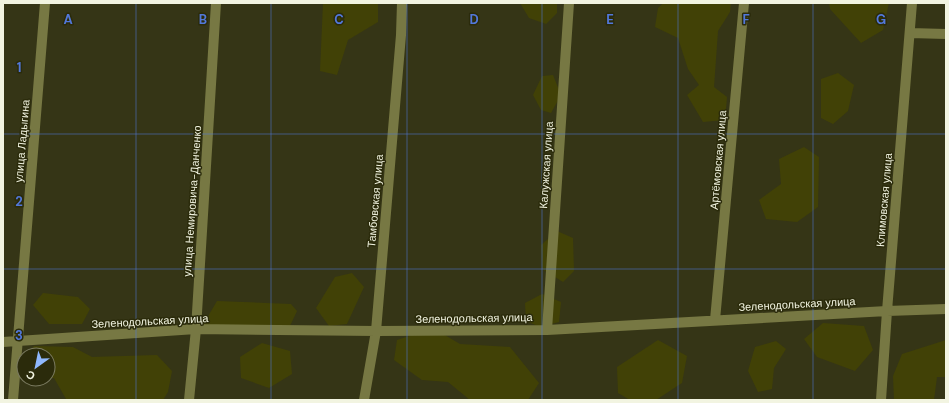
<svg xmlns="http://www.w3.org/2000/svg" width="949" height="403" font-family="'DM Sans',sans-serif">
	<style>
		.green { fill: #414106 }
		.lines { fill: none; stroke-linecap: round; stroke-linejoin: round }
		.street { stroke: #777843; stroke-width: 10 }
		.grid { fill: none; stroke: #5278da; stroke-width: 1; stroke-opacity: 0.55 }
		.labels { text-anchor: middle; dominant-baseline: central; stroke-width: 3; stroke-linejoin: round; paint-order: stroke }
		.street-label { font-size: 11px; fill: #f2f4e1; stroke: #2b2b0b }
		.grid-label { font-size: 13px; text-anchor: middle; font-weight: bold; fill: #5278da; stroke: #2b2b0b; stroke-width: 3; stroke-linejoin: round; paint-order: stroke }
	</style>
	<rect width="100%" height="100%" fill="#353516"/>
	<path class="green" d="M323,3H378V22L348,40L337,75L320,71Z
		M520,3H557V13L546,24L529,18Z
		M663,3H731L730,12L718,31L714,87L727,97L725,120L703,122L687,95L699,85L688,69L678,38L655,27L658,8Z
		M829,3H889L883,30L861,43L830,9Z
		M838,73L854,85L848,111L833,124L821,118V79Z
		M553,75L561,95L551,113L541,110L533,95L542,76Z
		M804,147L819,157L818,207L797,222L766,219L759,200L781,184L779,159Z
		M557,231L573,238L574,271L563,282L542,269L541,245Z
		M352,273L364,287L347,324L329,326L316,308L335,277Z
		M43,293L78,297L90,309L82,324H49L33,305Z
		M542,294L561,302L559,322L540,327L526,321L525,303Z
		M217,301L291,304L297,311L290,326L196,329L207,318Z
		M823,323L864,326L873,350L855,371L817,357L804,339Z
		M433,328L460,344L510,347L539,383L528,400H470L448,382L422,380L394,360L397,340Z
		M658,340L687,356L682,383L656,400H630L618,393L617,367Z
		M946,340V377H937L934,400H894L893,376L902,354Z
		M776,341L786,349L774,368L772,389L758,392L748,371L755,347Z
		M262,343L290,351L292,374L269,388L241,378L240,357Z
		M34,346L73,347L92,357L157,355L172,371L168,392L163,400H68L66,399L54,378H48V355H27Z"/>
	<g class="lines">
		<path class="street" d="M910,33L946,34
			M715,320L744,3
			M547,330L569,3
			M3,342L196,329L376,331L547,330L887,311L946,309
			M13,400L45,3
			M189,400L196,329L216,3
			M364,400L376,331L401,35L402,3
			M881,400L887,311L912,3"/>
	</g>
	<path class="grid" d="M136,3V400M271,3V400M407,3V400M542,3V400M678,3V400M813,3V400M3,134H946M3,269H946"/>
	<g class="labels">
		<g class="street-label">
			<text transform="translate(22 141) rotate(-85)">улица Ладыгина</text>
			<text transform="translate(718 160) rotate(-85)">Артёмовская улица</text>
			<text transform="translate(546 165) rotate(-86)">Калужская улица</text>
			<text transform="translate(884 200) rotate(-85)">Климовская улица</text>
			<text transform="translate(192 201) rotate(-86)">улица Немировича-Данченко</text>
			<text transform="translate(375 201) rotate(-85)">Тамбовская улица</text>
			<text transform="translate(797 304) rotate(-3)">Зеленодольская улица</text>
			<text transform="translate(474 318) rotate(-1)">Зеленодольская улица</text>
			<text transform="translate(150 321) rotate(-3)">Зеленодольская улица</text>
		</g>
	</g>
	<g class="grid-label">
		<text x="68" y="24">A</text>
		<text x="203" y="24">B</text>
		<text x="339" y="24">C</text>
		<text x="474" y="24">D</text>
		<text x="610" y="24">E</text>
		<text x="746" y="24">F</text>
		<text x="881" y="24">G</text>
		<text x="19" y="72">1</text>
		<text x="19" y="206">2</text>
		<text x="19" y="340">3</text>
	</g>
	<rect width="949" height="403" fill="none" stroke="#f2f4e1" stroke-width="8"/>
	<g transform="translate(36 367) rotate(213)"><circle r="19" fill="#2b2b0b" stroke="#7b7b61"/>
	<path d="M0-3L7 15L0 10L-7 15Z" fill="#8fb8fd"/>
	<text y="-6" font-size="11" font-weight="bold" text-anchor="middle" fill="#f2f4e1">С</text>
	</g>
</svg>
